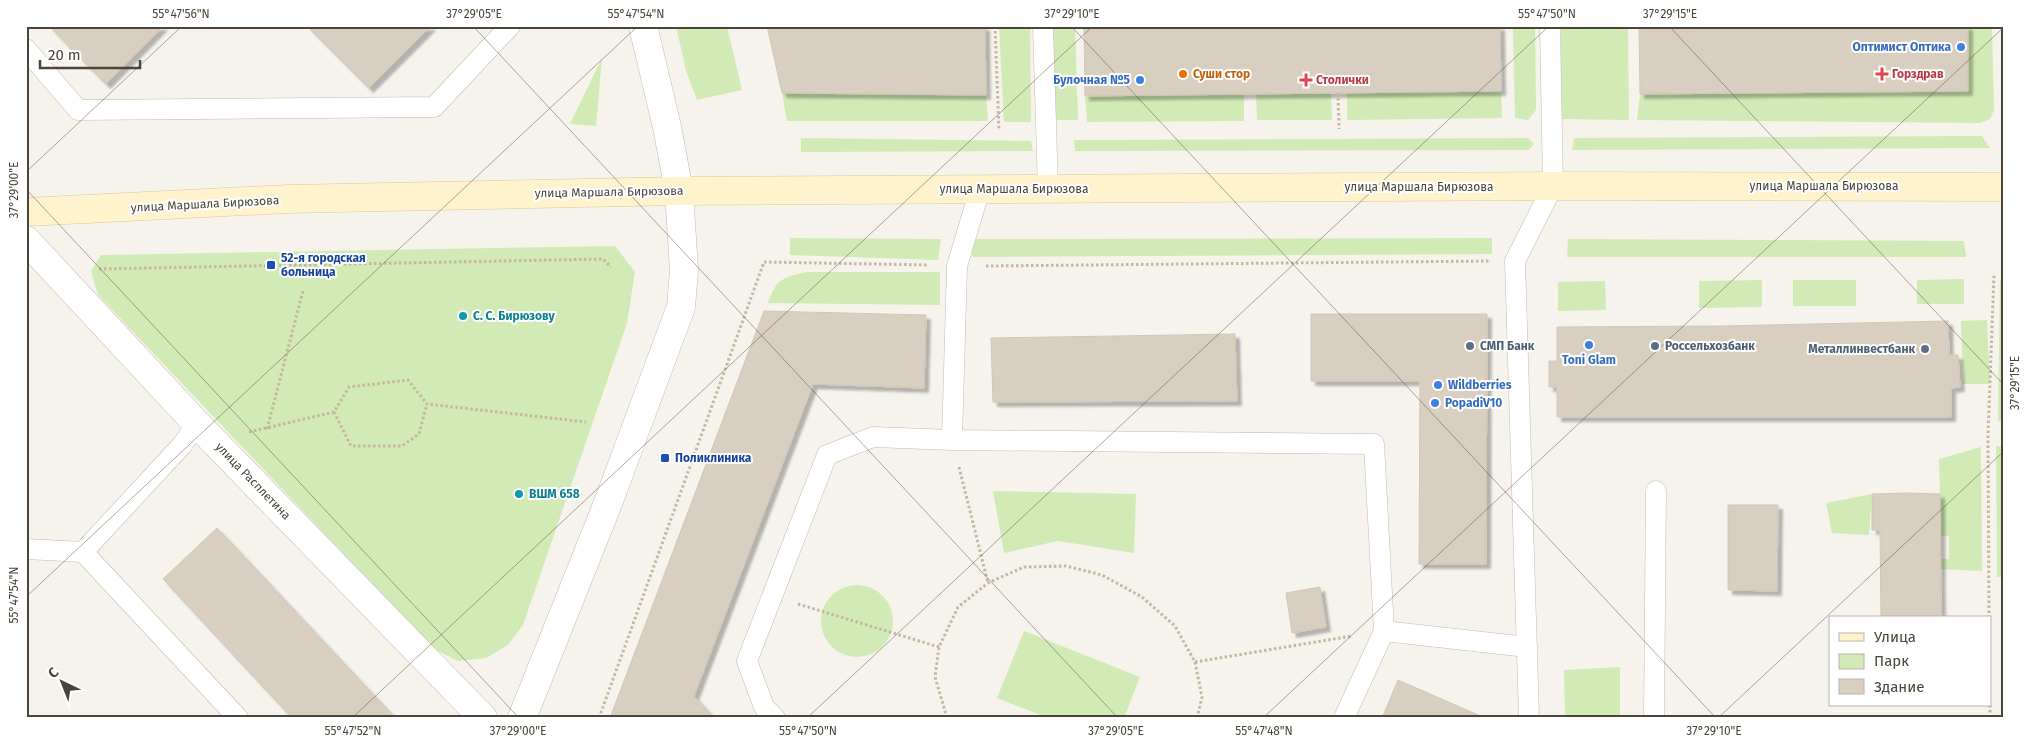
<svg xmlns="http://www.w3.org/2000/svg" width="2029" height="744" font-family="'Fira Sans',sans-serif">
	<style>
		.green { fill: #d2eab5 }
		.building { fill: #d8cfc1; stroke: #d3c7b4; filter: url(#shadow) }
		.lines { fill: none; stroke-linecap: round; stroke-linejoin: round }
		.service-casing { stroke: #c2bbae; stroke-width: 21 }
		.tertiary-casing { stroke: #c2bbae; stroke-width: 29 }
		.secondary-casing { stroke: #d6c79b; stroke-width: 29 }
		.path { stroke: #c4b79f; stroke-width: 3; stroke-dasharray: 2.5 2.5; stroke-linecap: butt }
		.service { stroke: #fff; stroke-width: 20 }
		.tertiary { stroke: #fff; stroke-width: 28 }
		.secondary { stroke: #fff3cd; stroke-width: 28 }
		.ticks { fill: none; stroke: #4b4439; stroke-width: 1; stroke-opacity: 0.45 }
		.shop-dot { fill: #3f7fe0; stroke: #fff; stroke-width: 2 }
		.food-dot { fill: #e8710a; stroke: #fff; stroke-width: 2 }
		.health-dot { fill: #e0444e; stroke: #fff; stroke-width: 2 }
		.transit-dot { fill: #1a4fb4; stroke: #fff; stroke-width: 2 }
		.culture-dot { fill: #0f9aa8; stroke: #fff; stroke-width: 2 }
		.service-dot { fill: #5c6f8a; stroke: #fff; stroke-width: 2 }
		.labels { text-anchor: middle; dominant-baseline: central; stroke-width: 4; stroke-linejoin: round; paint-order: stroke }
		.shop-label { font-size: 12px; font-weight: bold; fill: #366cbe; stroke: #fff; text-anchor: end }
		.food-label { font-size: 12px; font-weight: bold; fill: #c56008; stroke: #fff; text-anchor: start }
		.health-label { font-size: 12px; font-weight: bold; fill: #be3a42; stroke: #fff; text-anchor: start }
		.street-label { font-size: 12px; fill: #4b4439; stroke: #fff }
		.transit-label { font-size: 12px; font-weight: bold; fill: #164399; stroke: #fff; text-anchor: start }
		.culture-label { font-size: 12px; font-weight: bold; fill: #0d838f; stroke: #fff; text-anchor: start }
		.service-label { font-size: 12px; font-weight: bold; fill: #4e5e75; stroke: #fff; text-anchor: start }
		.neatline { fill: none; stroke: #4b4439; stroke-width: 2 }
		.ticks-label { font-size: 12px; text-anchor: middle; fill: #4b4439 }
	</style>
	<defs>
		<filter id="shadow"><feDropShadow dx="4.5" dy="4.5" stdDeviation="1" flood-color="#0004"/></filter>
	</defs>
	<rect width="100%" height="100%" fill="#f6f3ec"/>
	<path class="green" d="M676,26H727L742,90L697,100L686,71Z
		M999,26H1030L1031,122H1004Z
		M1052,26H1075L1078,120H1055Z
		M1513,26H1535L1536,110L1528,120L1515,118Z
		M1561,26H1628L1629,120L1561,119Z
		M1968,26H1992L1994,110L1990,119L1980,123L1637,120L1640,94L1968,91Z
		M602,58L596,126L570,124Z
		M1501,91L1502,118L1347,120V93Z
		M782,93L986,95L988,121H787Z
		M1331,93L1332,120H1257L1256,94Z
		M1244,94V121L1087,122L1085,96Z
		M1982,136L1990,148L1572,150L1574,138Z
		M801,138L1031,141L1033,151L801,152Z
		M1528,138L1534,144L1529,150L1075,151L1074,140Z
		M790,238L941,239L938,260L790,255Z
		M1492,238V254L972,257L973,239Z
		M1568,239L1964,241L1966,257H1567Z
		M615,246L635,272L627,323L523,625L508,645L486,658L458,661L434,649L98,295L91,271L101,255Z
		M807,272H940V305L768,303C776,279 783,277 807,272Z
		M1964,279V304H1917V280Z
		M1762,280V307L1699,308V281Z
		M1793,280H1856V306H1793Z
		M2000,280H2003V421H1998Z
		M1605,281L1606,310L1558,311V282Z
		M1987,320L1990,384H1963L1961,321Z
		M1996,446L2003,447V577H1997Z
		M1981,447L1982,571L1940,569V559H1949V536H1941L1939,459Z
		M993,491L1136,494L1134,553L1058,541L1004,553Z
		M1872,494L1869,535L1832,533L1826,503Z
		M821 621a36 36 0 1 1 72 0a36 36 0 1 1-72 0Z
		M1024,631L1140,677L1124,718H1048L997,698Z
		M1620,667V718H1565L1564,670Z"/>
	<path class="building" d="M49,26H163L106,84Z
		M307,26H431L369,88Z
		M767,26H985L986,95L782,93Z
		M1084,26H1500L1501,91L1085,96Z
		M1639,26H1968V91L1640,94Z
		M764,311L926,315L924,388L813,384L694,696L714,718H610Z
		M1311,314H1487L1486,564H1419L1420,381H1311Z
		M1948,321L1949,355H1958L1960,387L1951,388V417H1557V387H1549V361H1557V327L1722,326Z
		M1235,334L1237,401L993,402L991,338Z
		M1907,493L1940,494L1941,618H1881L1880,530H1872V494Z
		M1728,505H1778L1777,591L1728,590Z
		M217,528L395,718H292L163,579Z
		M1320,587L1326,627L1292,633L1286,593Z
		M1398,680L1485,718H1382Z"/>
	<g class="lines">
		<defs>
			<path id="service" d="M1043,26L1048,189
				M26,49L78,110L434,107L510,26
				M197,424L182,445L83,552L238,718
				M952,440L957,266L980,189
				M26,549L83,552
				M1384,631L1527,647
				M775,718L764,707L747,661L827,455L873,437L952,440L1374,444L1384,631L1344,718
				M1529,718L1515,261L1553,186L1550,26
				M1654,718L1656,491"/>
			<path id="tertiary" d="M26,240L197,424L483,718
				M522,718L608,503L681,307L684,270L679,191L667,127L643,26"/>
			<path id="secondary" d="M26,212L288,199L679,191L1553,186L2003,187"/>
		</defs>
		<use href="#service" class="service-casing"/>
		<use href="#tertiary" class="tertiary-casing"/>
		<use href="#secondary" class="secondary-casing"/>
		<path class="path" d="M995,26L999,131
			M1338,93L1339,129
			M986,266L1489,261
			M99,269L603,259L611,267
			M334,412L351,446H402L419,434L427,404
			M267,429L303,291
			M249,432L334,412L349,387L408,380L427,404L586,422
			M959,467L988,583
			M798,604L939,647
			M1989,618L1988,435L1994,275
			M1195,662L1352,636
			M1990,705V718
			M599,718L764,262L929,265
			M947,718L935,677L939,647L958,607L988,583L1024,567L1066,566L1102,575L1142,597L1175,626L1195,662L1202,697L1197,718"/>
		<use href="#service" class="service"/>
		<use href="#tertiary" class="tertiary"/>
		<use href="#secondary" class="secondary"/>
	</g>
	<path class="ticks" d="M473,26L1118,718M1071,26L1716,718M1669,26L2003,384M26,172L182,26M26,189L519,718M26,597L638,26M352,718L1093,26M807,718L1549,26M1263,718L2003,28M1718,718L2003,452"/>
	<g class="shop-dot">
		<circle cx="1961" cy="47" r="5"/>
		<circle cx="1140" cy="80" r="5"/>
		<circle cx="1589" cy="345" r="5"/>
		<circle cx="1438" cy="385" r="5"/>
		<circle cx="1435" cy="403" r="5"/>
	</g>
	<circle class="food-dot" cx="1183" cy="74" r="5"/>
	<g class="health-dot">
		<path d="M1879.5 66.5h5v5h5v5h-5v5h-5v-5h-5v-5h5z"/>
		<path d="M1303.5 72.5h5v5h5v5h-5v5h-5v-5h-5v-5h5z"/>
	</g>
	<g class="transit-dot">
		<rect x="266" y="260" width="10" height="10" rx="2.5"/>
		<rect x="660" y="453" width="10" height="10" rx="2.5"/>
	</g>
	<g class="culture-dot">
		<circle cx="463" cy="316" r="5"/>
		<circle cx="519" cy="494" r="5"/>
	</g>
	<g class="service-dot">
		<circle cx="1470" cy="346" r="5"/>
		<circle cx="1655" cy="346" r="5"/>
		<circle cx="1925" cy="349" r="5"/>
	</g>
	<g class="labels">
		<g class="shop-label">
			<text x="1951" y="47">Оптимист Оптика</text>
			<text x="1130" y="80">Булочная №5</text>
			<text x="1589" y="360" text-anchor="middle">Toni Glam</text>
			<text x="1448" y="385" text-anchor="start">Wildberries</text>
			<text x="1445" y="403" text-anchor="start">PopadiV10</text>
		</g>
		<g class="food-label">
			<text x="1193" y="74">Суши стор</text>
		</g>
		<g class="health-label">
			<text x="1892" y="74">Горздрав</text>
			<text x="1316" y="80">Столички</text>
		</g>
		<g class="street-label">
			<text x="1824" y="186">улица Маршала Бирюзова</text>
			<text x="1419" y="187">улица Маршала Бирюзова</text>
			<text x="1014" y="189">улица Маршала Бирюзова</text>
			<text transform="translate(609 192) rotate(-1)">улица Маршала Бирюзова</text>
			<text transform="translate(205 204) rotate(-3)">улица Маршала Бирюзова</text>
			<text transform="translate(253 481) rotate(46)">улица Расплетина</text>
		</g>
		<g class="transit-label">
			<text x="281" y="258">52-я городская<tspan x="281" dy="14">больница</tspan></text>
			<text x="675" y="458">Поликлиника</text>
		</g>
		<g class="culture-label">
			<text x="473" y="316">С. С. Бирюзову</text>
			<text x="529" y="494">ВШM 658</text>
		</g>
		<g class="service-label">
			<text x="1480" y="346">СМП Банк</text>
			<text x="1665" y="346">Россельхозбанк</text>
			<text x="1915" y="349" text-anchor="end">Металлинвестбанк</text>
		</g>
	</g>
	<rect width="2029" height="744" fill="none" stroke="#ffffff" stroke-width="55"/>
	<rect x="1829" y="616" width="162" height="90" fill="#ffffff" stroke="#b7b4b0"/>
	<rect x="1839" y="633" width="25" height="8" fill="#fff3cd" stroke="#b7b4b0"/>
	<text x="1874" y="642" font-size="15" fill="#4b4439">Улица</text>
	<rect x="1839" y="654" width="25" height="15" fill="#d2eab5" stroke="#b7b4b0"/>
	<text x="1874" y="666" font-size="15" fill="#4b4439">Парк</text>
	<rect x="1839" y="679" width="25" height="15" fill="#d8cfc1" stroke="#b7b4b0"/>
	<text x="1874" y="692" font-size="15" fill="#4b4439">Здание</text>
	<g transform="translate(62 682) rotate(317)" stroke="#ffffff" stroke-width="4" paint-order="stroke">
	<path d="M0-4L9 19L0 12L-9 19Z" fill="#4b4439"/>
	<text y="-8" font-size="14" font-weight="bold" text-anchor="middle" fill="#4b4439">С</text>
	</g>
	<path d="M40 60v8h100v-8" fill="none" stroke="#4b4439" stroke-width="2.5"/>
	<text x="48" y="60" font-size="15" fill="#4b4439" stroke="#ffffff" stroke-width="4" paint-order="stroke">20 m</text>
	<rect x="28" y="28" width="1974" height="688" class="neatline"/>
	<g class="ticks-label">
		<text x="181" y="18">55°47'56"N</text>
		<text x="474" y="18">37°29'05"E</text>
		<text x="636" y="18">55°47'54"N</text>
		<text x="1072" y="18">37°29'10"E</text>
		<text x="1547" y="18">55°47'50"N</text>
		<text x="1670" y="18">37°29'15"E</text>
		<text transform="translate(14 190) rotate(-90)" y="4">37°29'00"E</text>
		<text transform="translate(2015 383) rotate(-90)" y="4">37°29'15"E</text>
		<text transform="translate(14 595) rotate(-90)" y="4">55°47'54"N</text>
		<text x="353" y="735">55°47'52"N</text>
		<text x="518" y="735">37°29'00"E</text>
		<text x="808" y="735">55°47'50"N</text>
		<text x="1116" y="735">37°29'05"E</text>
		<text x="1264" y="735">55°47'48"N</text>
		<text x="1714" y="735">37°29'10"E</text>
	</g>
</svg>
